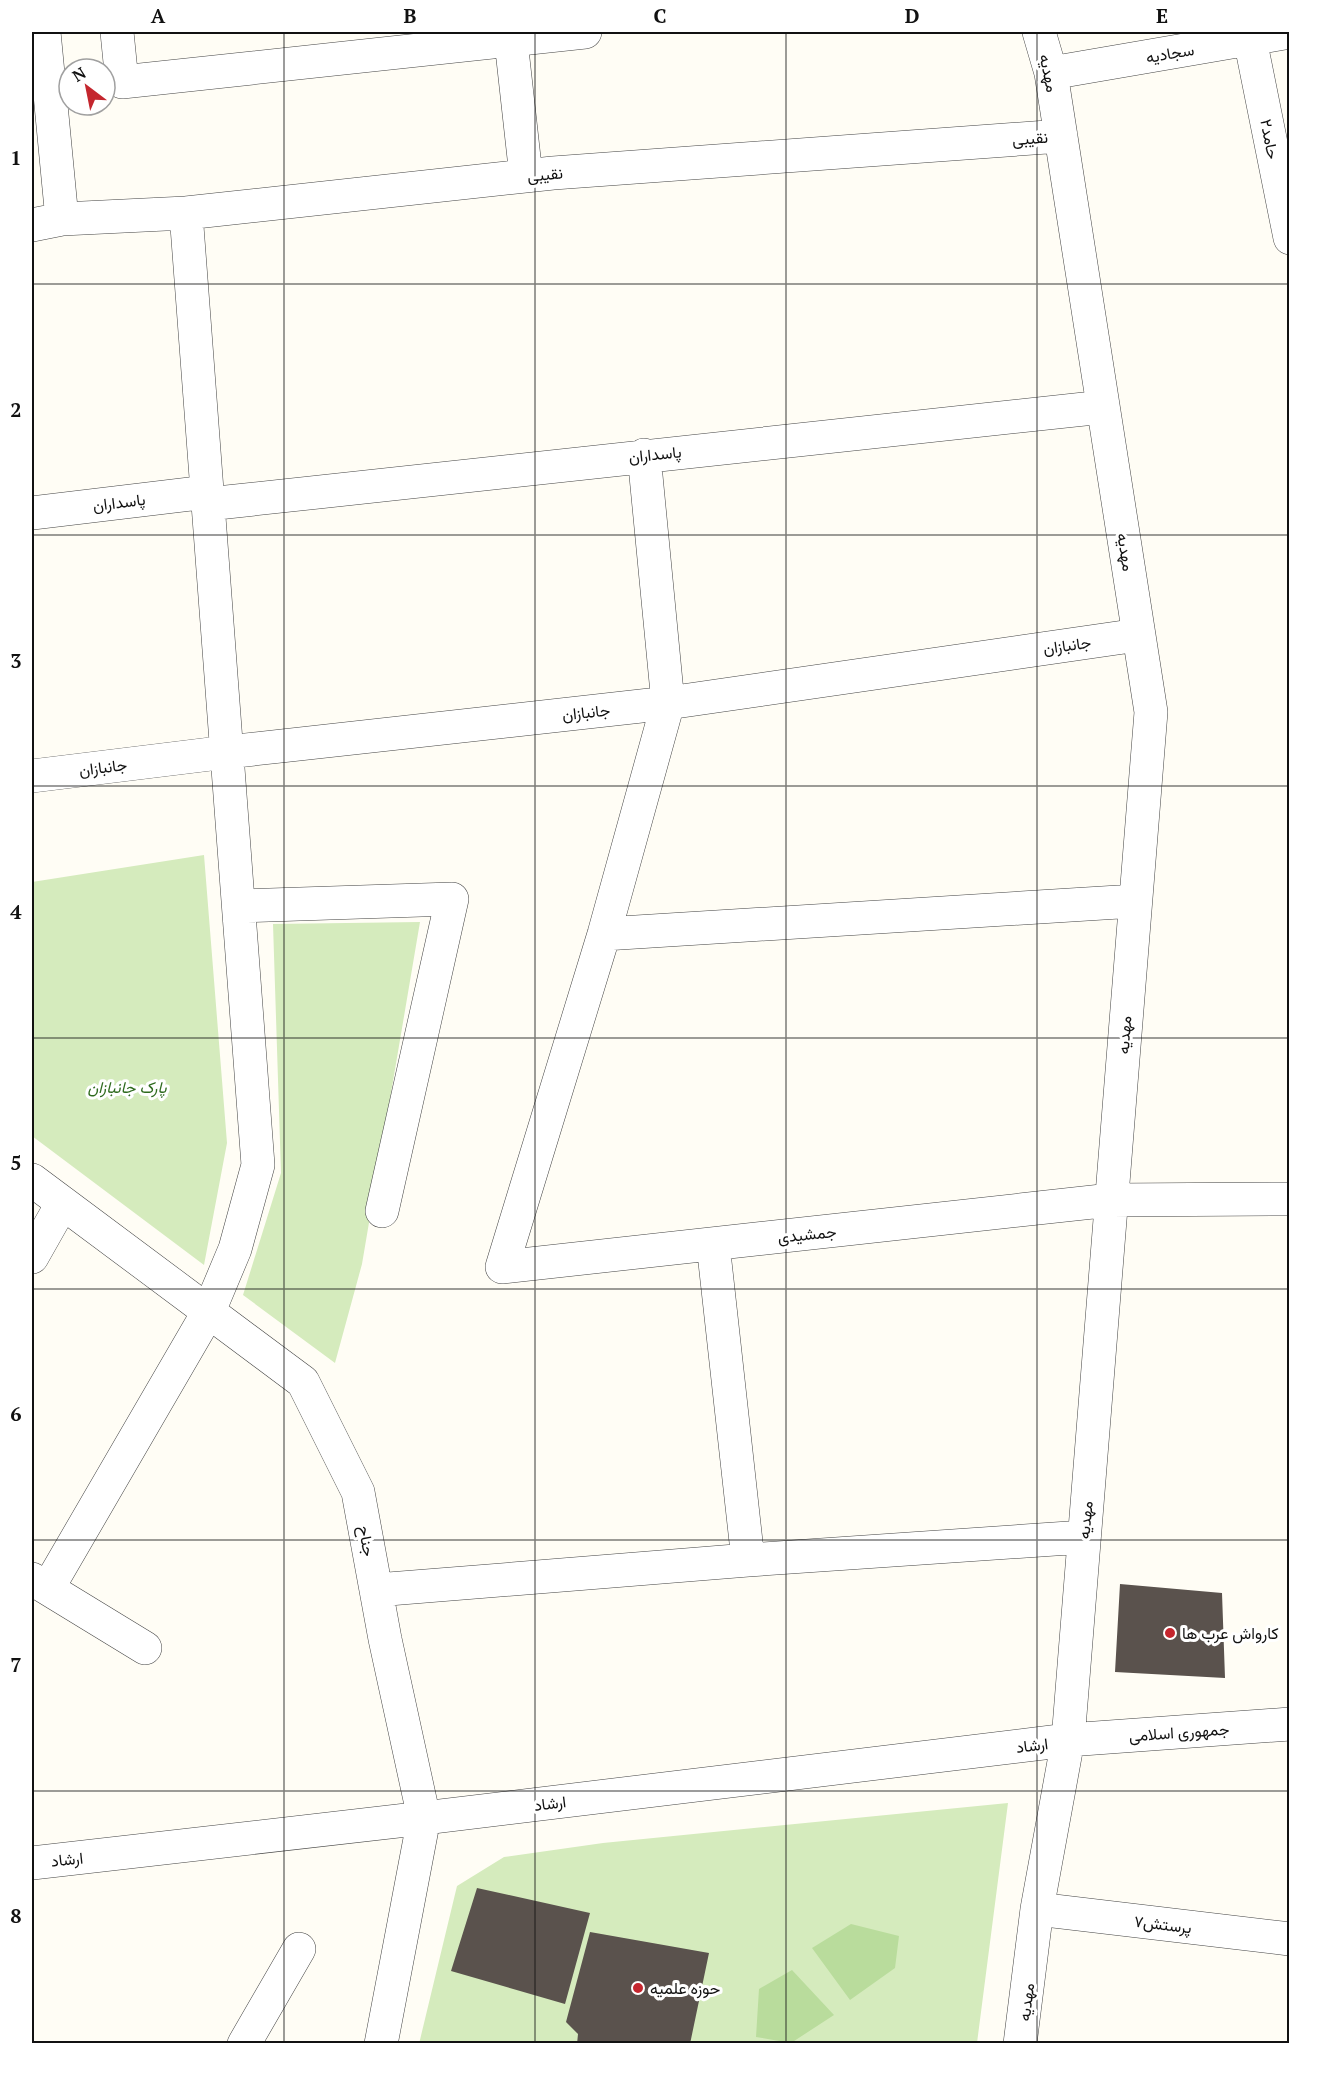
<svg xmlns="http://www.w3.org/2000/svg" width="1321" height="2075" font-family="'PT Serif',Vazirmatn,serif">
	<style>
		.green { fill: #d5ebbd }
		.forest { fill: #b9dc9c }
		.building { fill: #5a524d }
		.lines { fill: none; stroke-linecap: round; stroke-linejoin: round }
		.minor-casing { stroke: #444; stroke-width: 34 }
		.minor { stroke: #fff; stroke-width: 33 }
		.grid { fill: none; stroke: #111; stroke-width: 1.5; stroke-opacity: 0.55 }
		.poi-dot { fill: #c4262e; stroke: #fff; stroke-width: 2 }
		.labels { text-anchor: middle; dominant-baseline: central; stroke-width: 6; stroke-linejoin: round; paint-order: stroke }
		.street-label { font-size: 16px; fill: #111; stroke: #fff }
		.park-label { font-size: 16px; font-style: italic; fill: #2f6b1f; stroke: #fff }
		.poi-label { font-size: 16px; fill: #111; stroke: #fff; text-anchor: start }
		.neatline { fill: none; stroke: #111; stroke-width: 2 }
		.grid-label { font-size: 20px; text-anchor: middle; font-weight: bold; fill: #111 }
	</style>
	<rect width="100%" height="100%" fill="#fffdf5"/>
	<path class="green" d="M204,855L227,1143L204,1265L32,1136V882Z
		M420,922L362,1264L335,1363L243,1295L281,1173L273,924Z
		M1008,1803L977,2043L419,2044L457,1886L504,1857L603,1843Z"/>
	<path class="forest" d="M851,1924L899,1936L895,1968L850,2000L812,1948Z
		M792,1970L834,2015L791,2043L756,2037L759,1989Z"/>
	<path class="building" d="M1120,1584L1222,1593L1225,1678L1115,1672Z
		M477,1888L590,1913L565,2004L451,1971Z
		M590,1932L709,1953L690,2044H577L578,2034L566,2022Z"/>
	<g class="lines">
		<defs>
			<path id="minor" d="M44,32L62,219
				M117,32L122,82L585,32
				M510,32L526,176
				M1250,39L1290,238
				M1051,73L1290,32
				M32,225L62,219L186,213L553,173L1061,136
				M644,455L668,703L604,934L502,1267L1111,1200L1290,1199
				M208,504L1103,407
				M32,513L207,492
				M32,776L227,752L668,703L1138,635
				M239,906L452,899L382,1211
				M604,934L1135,901
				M32,1180L303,1382L358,1492L385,1639L424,1818L381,2044
				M713,1244L748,1560
				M32,1257L62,1204
				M32,1579L145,1648
				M48,1588L209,1311L235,1249L258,1165L186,213
				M376,1590L748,1560L1084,1537
				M32,1863L424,1818L1068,1740L1290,1724
				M1037,1909L1290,1939
				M244,2044L299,1949
				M1020,2044L1037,1909L1068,1740L1151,712L1051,73L1039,32"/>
		</defs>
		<use href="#minor" class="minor-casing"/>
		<use href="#minor" class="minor"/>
	</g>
	<path class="grid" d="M284,32V2044M535,32V2044M786,32V2044M1037,32V2044M32,284H1290M32,535H1290M32,786H1290M32,1038H1290M32,1289H1290M32,1540H1290M32,1791H1290"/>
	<g class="poi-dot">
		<circle cx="1170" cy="1633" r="6"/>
		<circle cx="638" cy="1988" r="6"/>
	</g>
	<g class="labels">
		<g class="street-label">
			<text transform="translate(1170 53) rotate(-10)">سجادیه</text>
			<text transform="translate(1049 73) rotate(78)">مهدیه</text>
			<text transform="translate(1030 138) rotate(-4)">نقیبی</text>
			<text transform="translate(1270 139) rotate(79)">حامد۲</text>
			<text transform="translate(545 174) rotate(-5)">نقیبی</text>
			<text transform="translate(655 454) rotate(-6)">پاسداران</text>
			<text transform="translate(119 502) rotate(-7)">پاسداران</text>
			<text transform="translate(1126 552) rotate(81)">مهدیه</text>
			<text transform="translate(1067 645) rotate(-8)">جانبازان</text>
			<text transform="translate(586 712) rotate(-6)">جانبازان</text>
			<text transform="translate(103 767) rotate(-7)">جانبازان</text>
			<text transform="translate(1124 1035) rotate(-86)">مهدیه</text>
			<text transform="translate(807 1234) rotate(-6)">جمشیدی</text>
			<text transform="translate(1085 1520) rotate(-85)">مهدیه</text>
			<text transform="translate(367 1541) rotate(80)">جناح</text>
			<text transform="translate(1179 1732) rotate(-4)">جمهوری اسلامی</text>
			<text transform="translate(1032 1745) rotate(-7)">ارشاد</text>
			<text transform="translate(550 1803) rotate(-7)">ارشاد</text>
			<text transform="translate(67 1859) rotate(-6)">ارشاد</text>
			<text transform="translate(1163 1924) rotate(7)">پرستش۷</text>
			<text transform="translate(1026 2002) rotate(-83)">مهدیه</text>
		</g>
		<g class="park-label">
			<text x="127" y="1087">پارک جانبازان</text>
		</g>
		<g class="poi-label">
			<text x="1182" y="1633">کارواش عرب ها</text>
			<text x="650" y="1988">حوزه علمیه</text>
		</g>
	</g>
	<rect width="1321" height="2075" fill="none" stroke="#ffffff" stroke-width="66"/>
	<g transform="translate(87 87) rotate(328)"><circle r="28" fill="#ffffff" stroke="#a0a0a0" stroke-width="1.5"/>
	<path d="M0-4.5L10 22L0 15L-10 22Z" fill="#c4262e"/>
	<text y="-9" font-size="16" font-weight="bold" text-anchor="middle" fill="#111111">N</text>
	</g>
	<rect x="33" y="33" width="1255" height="2009" class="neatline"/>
	<g class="grid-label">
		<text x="158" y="23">A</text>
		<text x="410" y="23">B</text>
		<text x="660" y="23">C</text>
		<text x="912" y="23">D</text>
		<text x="1162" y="23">E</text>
		<text x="16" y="165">1</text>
		<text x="16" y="417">2</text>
		<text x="16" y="668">3</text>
		<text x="16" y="919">4</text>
		<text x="16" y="1170">5</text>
		<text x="16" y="1421">6</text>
		<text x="16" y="1672">7</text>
		<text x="16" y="1923">8</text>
	</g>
</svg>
